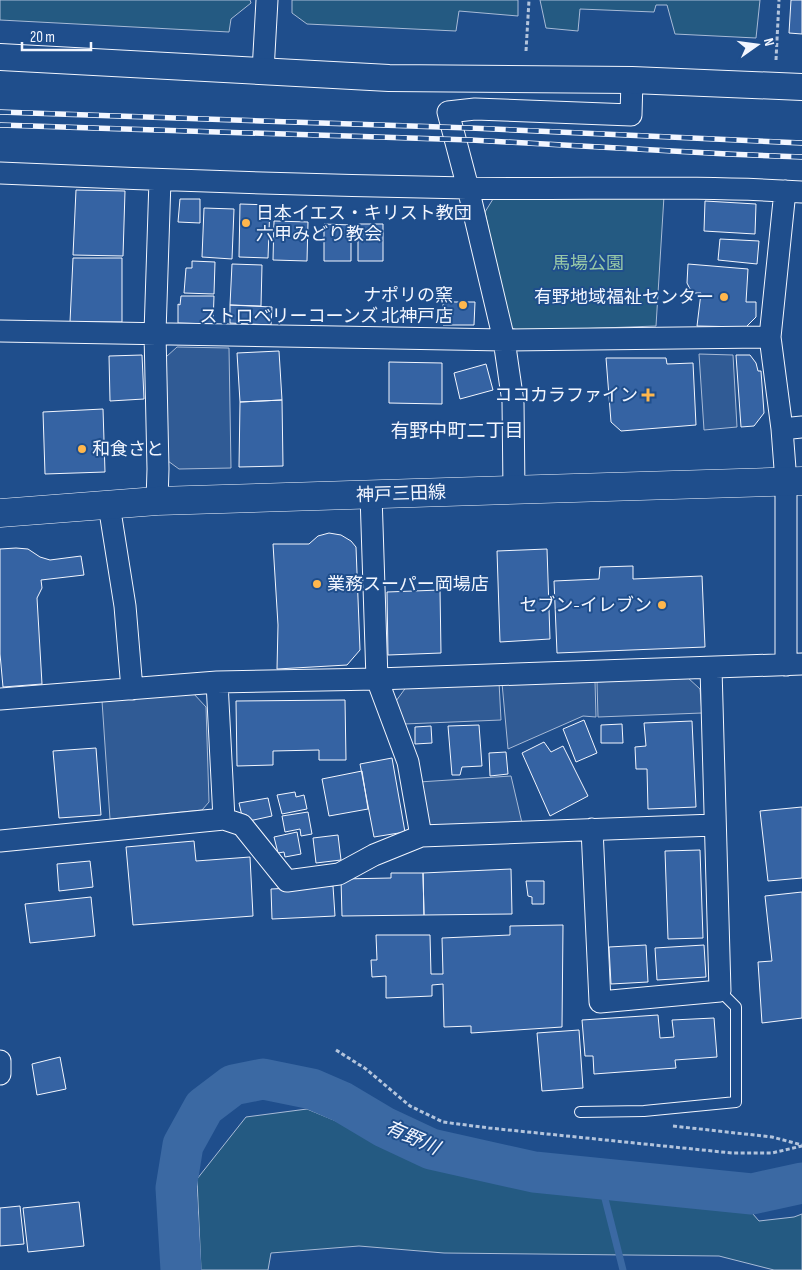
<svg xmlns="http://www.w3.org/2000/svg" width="802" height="1270" font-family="'Sofia Sans Condensed','Noto Sans JP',sans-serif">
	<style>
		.green { fill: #245a82; stroke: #a8bbd7 }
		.parking { fill: #305b95; stroke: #a8bbd7 }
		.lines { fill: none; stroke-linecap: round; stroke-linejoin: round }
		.stream { stroke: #3b69a3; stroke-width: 7 }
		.river { stroke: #3b69a3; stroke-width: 41 }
		.building { fill: #3563a3; stroke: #f2f6ff }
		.service-casing { stroke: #f2f6ff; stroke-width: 12 }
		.minor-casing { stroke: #f2f6ff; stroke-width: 23 }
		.tertiary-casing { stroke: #f2f6ff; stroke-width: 28 }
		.primary-casing { stroke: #f2f6ff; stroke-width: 29 }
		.path { stroke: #b3c4dc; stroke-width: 3; stroke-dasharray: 4 2.5; stroke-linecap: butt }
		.service { stroke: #1f4e8c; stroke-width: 10 }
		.minor { stroke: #1f4e8c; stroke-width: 21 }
		.tertiary { stroke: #1f4e8c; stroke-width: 26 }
		.primary { stroke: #1f4e8c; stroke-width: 28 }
		.rail-casing { stroke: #f2f6ff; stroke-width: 5.5 }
		.rail { stroke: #1f4e8c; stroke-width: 4; stroke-dasharray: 11; stroke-linecap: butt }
		.poi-dot { fill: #ffb74d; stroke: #1f4e8c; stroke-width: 2 }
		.labels { text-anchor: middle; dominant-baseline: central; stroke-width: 4; stroke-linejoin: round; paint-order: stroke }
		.poi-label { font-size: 18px; fill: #f2f6ff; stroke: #1f4e8c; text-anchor: end }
		.park-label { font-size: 18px; fill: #97c8a6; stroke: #1f4e8c }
		.street-label { font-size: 18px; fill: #f2f6ff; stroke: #1f4e8c }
		.neighbourhood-label { font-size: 19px; fill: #f2f6ff; stroke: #1f4e8c }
		.water-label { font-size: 19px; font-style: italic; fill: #f2f6ff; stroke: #1f4e8c }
	</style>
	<rect width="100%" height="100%" fill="#1f4e8c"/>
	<path class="green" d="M0,0H250L251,3L231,19L229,32L0,20Z
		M292,0H518V16L459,11L456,31L307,24L292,13Z
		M540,0H760L756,38L675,34L667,5H656L654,12L580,9L578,31L546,28Z
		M664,196L656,326L520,331L509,327L485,212L493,199Z
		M307,1109L387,1142L537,1191L746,1206L759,1221L794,1217L802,1214V1270H774L719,1256L444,1253L359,1246L271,1253L268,1270H201L197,1179L246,1117Z"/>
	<path class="parking" d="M177,347L229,348L231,468L179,469L168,461L166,357Z
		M699,354L733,355L737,427L704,430Z
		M687,677L700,689L702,713L598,717L597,682Z
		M595,681L596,717L583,716L508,749L502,683Z
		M499,682L501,720L404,724L396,701L407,686Z
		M193,693L206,707L209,802L202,810L110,819L102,701Z
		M511,776L522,823L431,825L423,817L419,782Z"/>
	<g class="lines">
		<path class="stream" d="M600,1179L623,1270"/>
		<path class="river" d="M181,1270L176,1188L183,1145L204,1107L233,1085L263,1079L312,1089L342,1102L384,1127L431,1149L534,1172L752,1194L802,1183"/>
	</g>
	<path class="building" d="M791,0H802V34L789,33Z
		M76,190L125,191L123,256L73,255Z
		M180,199H200V223L178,222Z
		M705,201L756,204L755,234L704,231Z
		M240,204L270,205L268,258L239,257Z
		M204,208L234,209L232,259L202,257Z
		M274,221L308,222L307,261L273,260Z
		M324,224L351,225V261H324Z
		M358,224H383V261H358Z
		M720,239L759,241L757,264L718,260Z
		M73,258H122V322H70Z
		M192,261L215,262L214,294L184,293L186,268H192Z
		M232,264L262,265L261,306L230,305Z
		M688,264L748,269L746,302H756V317L746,327L697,326L701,293H692L687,283Z
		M181,296H214L213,324L178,323V304L180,305Z
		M443,302H475L474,325H443Z
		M230,305L272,307L271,325L230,323Z
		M279,351L282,400L240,402L237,353Z
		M142,355L144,399L110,401L109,356Z
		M736,355H750L756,363L758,371H761L764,413L754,426L741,427Z
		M606,358H666L667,364L693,363L696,425L621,431L611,422Z
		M389,362L442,363V404L389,403Z
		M486,364L493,390L460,399L454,373Z
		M282,400L283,466L239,467L240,402Z
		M103,409L105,472L45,474L43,412Z
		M329,533L341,535L351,541L356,547L360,650L347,665L277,669L278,625L273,544H309L318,536Z
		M16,548L28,549L40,557L50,560L81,556L84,575L41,580L42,588L37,598L42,684L3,687L0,654V549Z
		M547,549L550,639L500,642L497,551Z
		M633,566V579L702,576L705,647L557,653L554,581L599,579L600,567Z
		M440,590L441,653L388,655L387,592Z
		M345,700L346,760H319V750L273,751V765L237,766L236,701Z
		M584,720L597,753L576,762L563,729Z
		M692,721L696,807L648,809L647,769H636L635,747L646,746L644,723Z
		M622,724L623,743H601V725Z
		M479,725L482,766L462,767L460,775H452L448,726Z
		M431,726L432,743L415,744V727Z
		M544,742L551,752L563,746L588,796L550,816L522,753Z
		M96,748L101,815L59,818L53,751Z
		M506,752L508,774L490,776L489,753Z
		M392,758L405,832L374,837L360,764Z
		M362,771L368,809L329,816L322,779Z
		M295,792L296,797L304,795L307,809L282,814L277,795Z
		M268,798L272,816L249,821L247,815L242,816L239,803Z
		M802,807V878L768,881L760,811Z
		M308,812L312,834L301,836L300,829L285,832L282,816Z
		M297,832L301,854L285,857L284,852L278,853L274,837Z
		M338,835L341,860L316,863L313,838Z
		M194,841L196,861L250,857L253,916L133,925L126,847Z
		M700,850L703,938L668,939L665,851Z
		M90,861L93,887L59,891L57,864Z
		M511,869L512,914L424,915L423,873Z
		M391,873H423L424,915L342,916L341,879L391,878Z
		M526,881H544V904H532V897L528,896Z
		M333,886L335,916L272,919L271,889Z
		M802,892V1018L762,1023L758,962L772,961L765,896Z
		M91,897L95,936L30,943L25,904Z
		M563,925L562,1027L471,1033V1026L444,1027L443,984L432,985V996L386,998V976L372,977L371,960H377L376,935H430L431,974H443L442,938L510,935V926Z
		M646,945L648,982L611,984L609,947Z
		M704,945L706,977L657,980L655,948Z
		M658,1015L660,1038L674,1037L672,1020L714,1018L717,1057L675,1060L676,1068L594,1074L593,1056H585L582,1020Z
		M579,1030L583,1088L542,1091L537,1033Z
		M60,1057L66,1089L37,1095L32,1064Z
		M79,1202L84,1246L28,1252L23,1208Z
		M20,1206L24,1244L0,1246V1208Z"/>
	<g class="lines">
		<defs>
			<path id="service" d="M580,1112L644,1111L736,1102V1007L720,991"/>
			<path id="minor" d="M263,71L267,0
				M0,173C156,180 312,185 467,188C579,190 691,185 802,192
				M785,191L770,337L782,429L786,482V665
				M0,331L504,340L770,337
				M782,429L802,427
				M514,491L513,402L504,340L468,188L448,112L475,109L631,115L632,80
				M371,495L377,679L408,762L421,836
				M157,501L158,469L155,333L160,180
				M109,505L125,606L132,689
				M0,699L217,682L377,679L802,664
				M224,819L242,825L287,881L339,874L374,855L421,836L714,825
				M592,829L600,1002L720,991L711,668
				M0,841L224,819L217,682
				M0,1061V1074"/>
			<path id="tertiary" d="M0,57L389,78L632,80L802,87"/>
			<path id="primary" d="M0,513L157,501L802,481"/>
		</defs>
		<use href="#service" class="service-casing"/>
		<use href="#minor" class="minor-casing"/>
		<use href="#tertiary" class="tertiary-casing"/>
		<use href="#primary" class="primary-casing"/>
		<path class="path" d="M526,51L529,0
			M776,60L779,0
			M336,1050L366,1069L410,1106L443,1122L489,1128L732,1153H772L802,1146
			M673,1126L772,1137L802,1145"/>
		<use href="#service" class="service"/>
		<use href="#minor" class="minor"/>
		<use href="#tertiary" class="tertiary"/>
		<use href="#primary" class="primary"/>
		<defs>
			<path id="rail" d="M0,112L470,128L802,143
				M0,125L471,140L727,154L802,157"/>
		</defs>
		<use href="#rail" class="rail-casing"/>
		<use href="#rail" class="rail"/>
	</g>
	<g class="poi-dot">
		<circle cx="246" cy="223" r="5"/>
		<circle cx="724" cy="297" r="5"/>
		<circle cx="463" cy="305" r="5"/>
		<path d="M645.5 387.5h5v5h5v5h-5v5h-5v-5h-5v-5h5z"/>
		<circle cx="82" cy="449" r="5"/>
		<circle cx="317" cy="584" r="5"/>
		<circle cx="662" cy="605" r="5"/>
	</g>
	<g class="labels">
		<g class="poi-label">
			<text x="256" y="213" text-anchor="start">日本イエス・キリスト教団<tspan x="256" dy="21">六甲みどり教会</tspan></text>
			<text x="453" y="295">ナポリの窯<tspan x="453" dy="21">ストロベリーコーンズ 北神戸店</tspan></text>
			<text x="714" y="297">有野地域福祉センター</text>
			<text x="638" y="395">ココカラファイン</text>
			<text x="92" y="449" text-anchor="start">和食さと</text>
			<text x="327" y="584" text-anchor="start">業務スーパー岡場店</text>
			<text x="652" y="605">セブン-イレブン</text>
		</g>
		<g class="park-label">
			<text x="588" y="263">馬場公園</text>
		</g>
		<g class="street-label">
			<text transform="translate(401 494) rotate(-2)">神戸三田線</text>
		</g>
		<g class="neighbourhood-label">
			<text x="457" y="431">有野中町二丁目</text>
		</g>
		<g class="water-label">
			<text transform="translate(412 1138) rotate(24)">有野川</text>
		</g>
	</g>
	<g transform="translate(757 45) rotate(76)" stroke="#1f4e8c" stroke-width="4" paint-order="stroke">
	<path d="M0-4L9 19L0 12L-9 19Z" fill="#f2f6ff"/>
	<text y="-8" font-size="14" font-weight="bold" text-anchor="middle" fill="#f2f6ff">N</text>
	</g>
	<path d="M22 42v8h69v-8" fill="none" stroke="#f2f6ff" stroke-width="2.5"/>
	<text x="30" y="42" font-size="15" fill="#f2f6ff" stroke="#1f4e8c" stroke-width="4" paint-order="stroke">20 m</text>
</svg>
